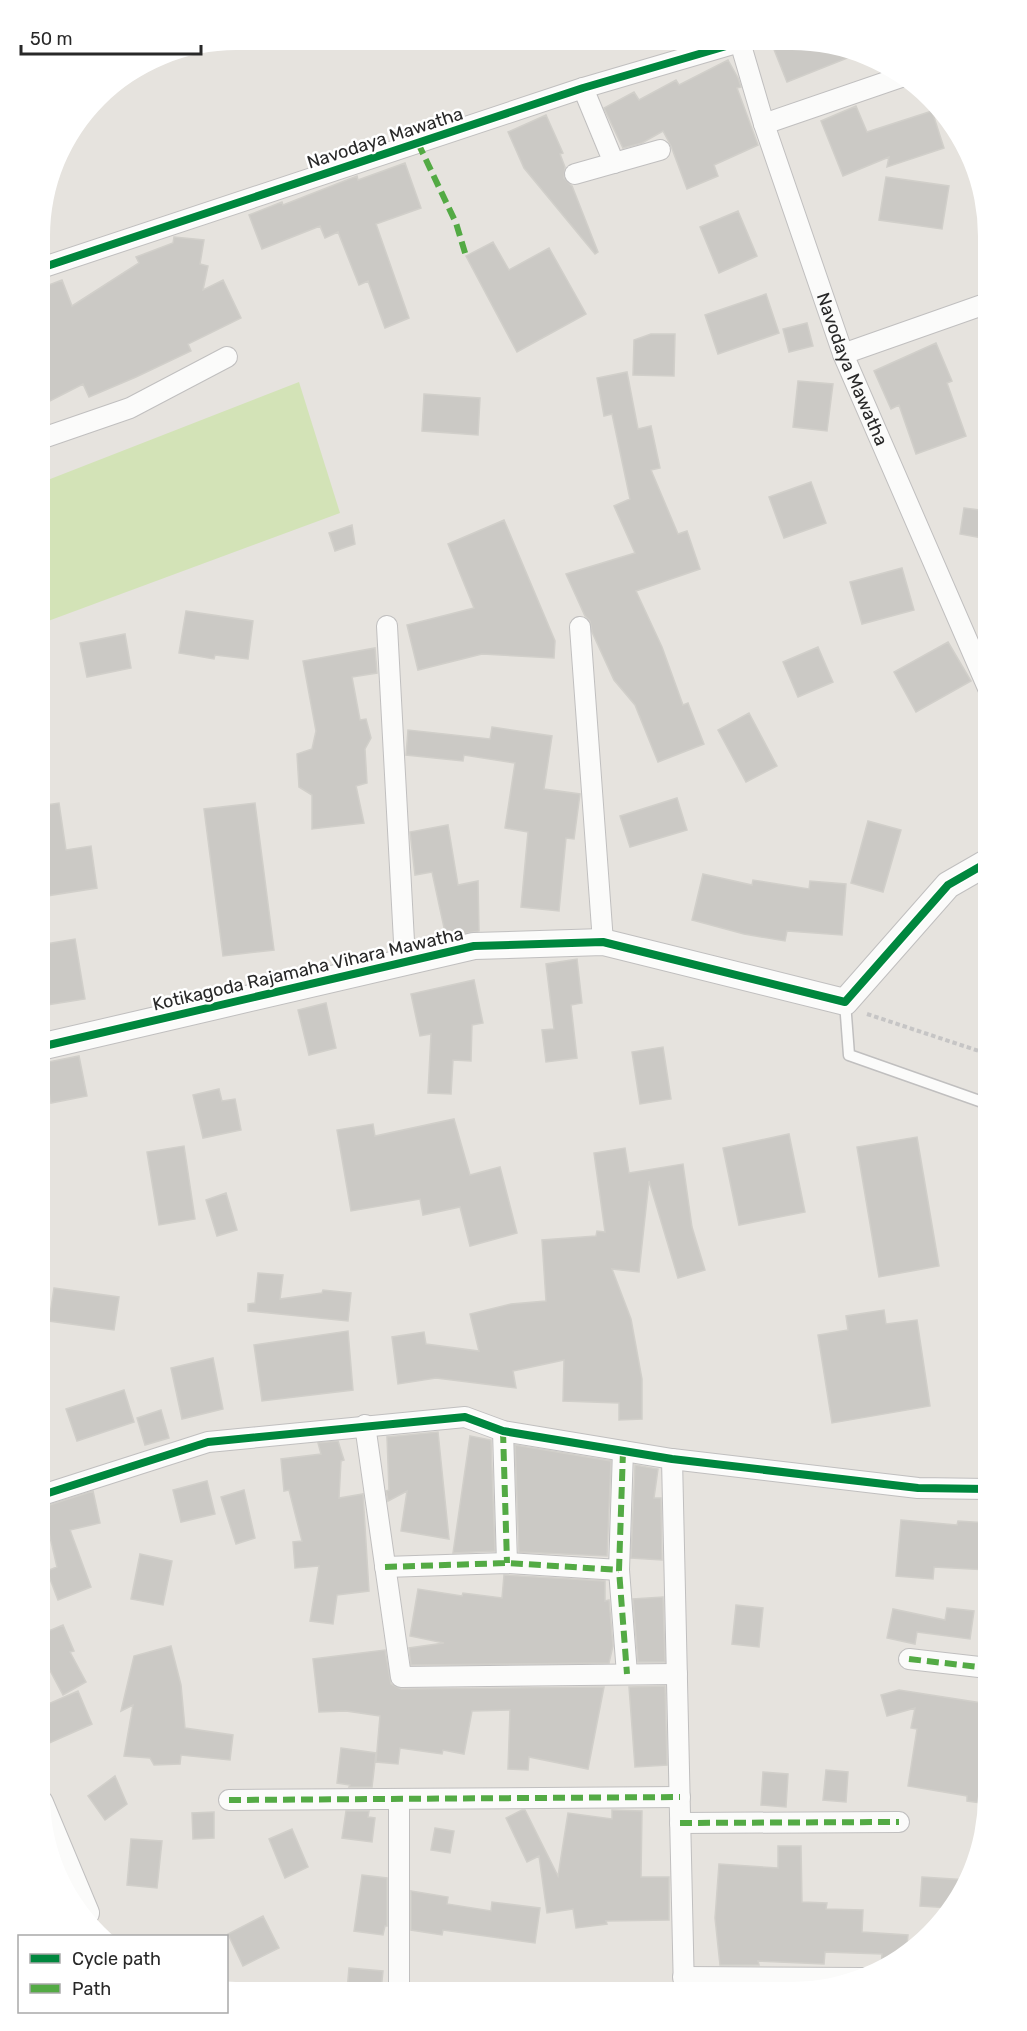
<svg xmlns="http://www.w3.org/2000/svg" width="1027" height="2031" font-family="Rubik,sans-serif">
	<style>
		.pitch { fill: #d3e3b7 }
		.building { fill: #cbc9c5; stroke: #d1cfca; stroke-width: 1.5 }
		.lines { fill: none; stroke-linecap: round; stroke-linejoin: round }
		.service-casing { stroke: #c0bfbf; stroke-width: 13 }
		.minor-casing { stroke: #c0bfbf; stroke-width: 22 }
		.tertiary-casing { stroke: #c0bfbf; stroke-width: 28 }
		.path { stroke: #c6c5c5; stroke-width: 4; stroke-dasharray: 4.5 3; stroke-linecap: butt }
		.service { stroke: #fbfbfa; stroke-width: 10 }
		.minor { stroke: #fbfbfa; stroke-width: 20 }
		.tertiary { stroke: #fbfbfa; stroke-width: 26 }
		.quiet { stroke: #53aa44; stroke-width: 6; stroke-dasharray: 12 6; stroke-linecap: butt }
		.cycleway-casing { stroke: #fff; stroke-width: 11 }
		.cycleway { stroke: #00873e; stroke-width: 8 }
		.labels { text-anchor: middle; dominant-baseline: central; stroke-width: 5; stroke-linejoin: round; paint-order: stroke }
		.street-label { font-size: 18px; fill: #282828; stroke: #fff }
	</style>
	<rect width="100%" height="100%" fill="#e6e3de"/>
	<path class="pitch" d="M299,382L340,513L40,624V483Z"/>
	<path class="building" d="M771,42L830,43L855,55L787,82Z
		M728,60L738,78L741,87L737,88L758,145L714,165L718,176L687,189L671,146L663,131L642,143L623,148L604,108L634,92L639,100L676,80L679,85Z
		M856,106L867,132L932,111L944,148L887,167L889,157L843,176L821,121Z
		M546,115L563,153L560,154L565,167L564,178L572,186L598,252L595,254L524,168L508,132Z
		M405,163L421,208L376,224L409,318L385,328L368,281L359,285L338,232L325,238L320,226L262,249L249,215L282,202L283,205L357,176L358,180Z
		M886,177L949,186L942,229L879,220Z
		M738,211L757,256L719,273L700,227Z
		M174,237L204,240L200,264L208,266L203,290L223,280L241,318L188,344L191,351L136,377L89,397L83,384L40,406L41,288L62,280L72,306L139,263L136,257L173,243Z
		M493,242L509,270L549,248L586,314L517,352L466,256Z
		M766,294L779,333L718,354L705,315Z
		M807,323L813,346L789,352L783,329Z
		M651,334H675L674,376L633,375L634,340Z
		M936,343L952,381L947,383L966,436L916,454L899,405L891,409L874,371Z
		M627,372L638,429L651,426L660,468L651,470L678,534L687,531L700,569L636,591L662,647L683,705L688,703L704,744L658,762L635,705L614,680L592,632L590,621L585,616L566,574L635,553L614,506L630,499L612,414L604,416L597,378Z
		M798,381L833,384L827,431L793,427Z
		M424,394L480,398L478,435L422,431Z
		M811,482L826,523L784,538L769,497Z
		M964,508L988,511V539L960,534Z
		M504,520L555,641L554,658L482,654L418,670L407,625L474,608L448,544Z
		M352,525L355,544L335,551L329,533Z
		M902,568L914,610L862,624L850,582Z
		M186,611L253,621L248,659L215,655L214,659L179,653Z
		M125,634L131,668L87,677L80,643Z
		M948,642L971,681L916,712L894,672Z
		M818,647L833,682L798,697L783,662Z
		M375,648L377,673L352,677L360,720L366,719L371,738L365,749L367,783L356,786L364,823L312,829V795L299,787L297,754L312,749L316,731L303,661Z
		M749,713L777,766L746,782L718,730Z
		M492,727L552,736L544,789L580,794L574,839L566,838L559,911L521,907L528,832L505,828L515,763L464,755L463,761L406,755L408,730L490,739Z
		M677,798L687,830L630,847L620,816Z
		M59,803L66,850L91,846L97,888L40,897V806Z
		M255,803L274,950L223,956L204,809Z
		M868,821L901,830L883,892L851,883Z
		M448,825L458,885L478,881L479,931L446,937L432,872L415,875L410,832Z
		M703,874L752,885L753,880L809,889L810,881L846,884L842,935L787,931L785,941L744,934L692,920Z
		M75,939L85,999L40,1006V945Z
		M577,959L582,1003L571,1005L577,1058L546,1062L542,1030L554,1029L546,964Z
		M474,980L483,1023L472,1025L471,1061L453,1060L451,1094L428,1093L431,1034L420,1036L411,994Z
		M326,1003L336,1048L309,1055L298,1010Z
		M663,1047L671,1099L640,1104L632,1052Z
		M79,1056L87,1096L51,1103L43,1063Z
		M219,1089L222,1101L235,1099L241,1130L203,1138L193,1095Z
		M454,1119L470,1175L500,1167L517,1233L470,1246L460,1207L423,1215L420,1199L351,1211L337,1130L373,1124L375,1136Z
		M789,1134L805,1212L739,1225L723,1148Z
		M917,1137L939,1266L879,1277L857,1147Z
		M184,1146L195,1219L159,1225L147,1152Z
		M625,1148L629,1173L683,1164L692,1227L705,1270L678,1278L649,1181L639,1272L612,1269L631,1319L642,1379V1419L619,1420V1403L563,1401L564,1360L513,1371L516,1388L436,1378L398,1384L392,1337L424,1332L426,1344L479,1351L470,1314L511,1304L546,1301L542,1240L596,1236L597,1231L605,1232L594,1153Z
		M226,1193L237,1230L217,1236L206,1200Z
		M258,1273L283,1275L280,1299L322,1293L323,1290L351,1293L348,1321L248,1311V1304L255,1303Z
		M54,1288L119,1297L114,1330L49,1321Z
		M884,1310L886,1324L917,1320L930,1406L832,1423L818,1335L848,1330L846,1316Z
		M348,1331L353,1390L262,1401L254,1345Z
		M213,1358L223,1409L182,1419L171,1368Z
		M124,1390L134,1422L77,1441L66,1409Z
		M161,1410L169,1438L145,1445L137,1418Z
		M438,1432L449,1539L401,1531L407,1491L388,1501L386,1491L389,1490L387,1437Z
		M470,1436L491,1440L495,1551L453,1553Z
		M338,1441L344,1460L341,1461L339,1498L363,1494L369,1591L337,1595L333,1624L310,1621L319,1566L295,1568L293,1542L302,1541L289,1490L284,1491L281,1459L321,1454L318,1443Z
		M515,1445L611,1461L607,1556L519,1552Z
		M635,1465L658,1469L654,1498H661L662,1560L631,1558Z
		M207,1481L215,1514L181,1522L173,1490Z
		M244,1490L255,1538L236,1544L221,1497Z
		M93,1491L100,1523L70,1530L91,1587L58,1600L47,1571L57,1567L43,1507Z
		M901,1520L957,1525L958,1521L988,1523V1570L934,1567L933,1579L896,1576Z
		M140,1554L172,1561L163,1605L131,1599Z
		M504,1575L605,1581V1601L609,1600L613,1646L609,1663L411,1665L409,1648L444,1643L410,1636L418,1589L462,1596L463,1593L502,1598Z
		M663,1597L665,1662H638L633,1599Z
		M736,1605L763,1608L759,1647L732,1644Z
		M947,1608L974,1611L970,1639L917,1632L915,1644L887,1638L893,1609L945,1620Z
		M63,1625L74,1651L70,1652L86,1682L63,1695L46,1663L39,1666V1635Z
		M171,1646L181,1685L185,1728L233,1735L230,1760L181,1755L180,1764L154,1765L150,1758L124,1756L133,1705L121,1711L134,1656Z
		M385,1650L391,1684L401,1689L604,1687L588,1769L529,1757L528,1770L508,1769L510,1710L472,1711L464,1754L443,1750L442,1754L400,1748L398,1764L376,1762L380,1716L346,1711L319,1712L313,1659Z
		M665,1686L667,1765L635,1767L629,1687Z
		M899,1690L988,1704V1804L967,1801V1796L908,1786L917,1729L911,1728L915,1708L887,1716L881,1695Z
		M78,1691L92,1724L47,1744L39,1724V1708Z
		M341,1748L376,1753L372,1787H349L350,1785L337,1783Z
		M826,1770L848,1772L846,1802L823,1800Z
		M763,1772L788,1774L786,1807L761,1805Z
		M115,1776L127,1804L105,1820L88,1796Z
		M522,1810H525L558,1876L568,1813L612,1819V1810L642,1811L641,1877H669V1920L606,1921L607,1924L576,1928L573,1909L547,1913L539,1856L527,1862L506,1818Z
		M346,1811H369L368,1817L375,1818L372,1842L342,1838Z
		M214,1812V1838L193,1839L192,1813Z
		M435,1828L454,1831L450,1853L431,1850Z
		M292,1829L308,1867L285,1878L269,1839Z
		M131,1839L162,1841L157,1888L127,1885Z
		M778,1846H801L802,1902L827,1903L826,1909L863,1910L862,1932L908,1935L906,1954L881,1969L882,1954L825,1952L824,1964L758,1961L759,1965H720L715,1918L719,1864L778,1868Z
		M362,1875L387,1878V1926H385L383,1935L354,1931Z
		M922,1877L968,1880L952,1908L920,1906Z
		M411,1891L448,1897L447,1904L491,1911L492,1902L540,1908L535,1943L443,1930L442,1935L411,1930Z
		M263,1916L279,1948L243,1966L228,1934Z
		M349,1968L383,1971L381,1991H347Z"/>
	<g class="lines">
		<defs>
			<path id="service" d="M845,1002L849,1055L988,1104"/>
			<g id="minor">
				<path id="s1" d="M740,42L764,124L843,354L988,688"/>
				<path d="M583,88L614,163"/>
				<path d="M764,124L901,77"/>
				<path d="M575,174L660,150"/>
				<path d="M41,268L583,88L740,42"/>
				<path d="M843,354L988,303"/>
				<path d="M40,439L130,408L227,357"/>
				<path d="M387,626L405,960"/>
				<path d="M580,627L603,942"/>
				<path d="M365,1425L401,1677L677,1674"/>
				<path d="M503,1431L507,1563"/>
				<path d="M623,1451L619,1570L627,1674"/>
				<path d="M672,1459L684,1992"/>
				<path d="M39,1496L208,1442L465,1417L503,1431L672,1459L918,1488L988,1489"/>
				<path d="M385,1567L507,1563L619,1570"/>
				<path d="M909,1659L988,1668"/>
				<path d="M229,1800L680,1797"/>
				<path d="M680,1823L899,1822"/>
				<path d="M683,1977L862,1978"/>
				<path d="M399,1991V1799"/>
			</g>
			<path id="tertiary" d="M40,1047L474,946L603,942L845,1002L948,885L988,862
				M40,1803L86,1913"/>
		</defs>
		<use href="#service" class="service-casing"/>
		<use href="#minor" class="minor-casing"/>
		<use href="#tertiary" class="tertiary-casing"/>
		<path class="path" d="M867,1014L988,1054"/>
		<use href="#service" class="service"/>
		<use href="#minor" class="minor"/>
		<use href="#tertiary" class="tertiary"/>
		<path class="quiet" d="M418,143L456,223L466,256
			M503,1431L507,1563
			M623,1451L619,1570L627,1674
			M385,1567L507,1563L619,1570
			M909,1659L988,1668
			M229,1800L680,1797
			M680,1823L899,1822"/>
		<defs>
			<path id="cycleway" d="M41,268L583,88L740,42
				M40,1047L474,946L603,942L845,1002L948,885L988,862
				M39,1496L208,1442L465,1417L503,1431L672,1459L918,1488L988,1489"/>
		</defs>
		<use href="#cycleway" class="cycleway-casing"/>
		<use href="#cycleway" class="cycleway"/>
	</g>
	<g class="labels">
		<g class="street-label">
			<text transform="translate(385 138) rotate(-18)">Navodaya Mawatha</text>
			<text stroke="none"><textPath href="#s1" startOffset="346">Navodaya Mawatha</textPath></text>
			<text transform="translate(308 969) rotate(-13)">Kotikagoda Rajamaha Vihara Mawatha</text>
		</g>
	</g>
	<path d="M0 0H1027V2031H0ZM236 50H792A186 186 0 0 1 978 236V1796A186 186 0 0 1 792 1982H236A186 186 0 0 1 50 1796V236A186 186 0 0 1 236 50Z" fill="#fff" fill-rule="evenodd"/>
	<rect x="18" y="1935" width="210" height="78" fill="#ffffff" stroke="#a9a9a9" stroke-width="1.5"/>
	<rect x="30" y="1954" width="30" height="9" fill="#00873e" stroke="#a9a9a9" stroke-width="1.5"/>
	<text x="72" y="1965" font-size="18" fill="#282828">Cycle path</text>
	<rect x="30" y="1984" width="30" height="9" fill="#53aa44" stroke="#a9a9a9" stroke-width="1.5"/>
	<text x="72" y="1995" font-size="18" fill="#282828">Path</text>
	<path d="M21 45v9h180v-9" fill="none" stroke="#282828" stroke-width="3"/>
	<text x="30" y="45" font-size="18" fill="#282828" stroke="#ffffff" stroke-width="4.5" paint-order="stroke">50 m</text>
</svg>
